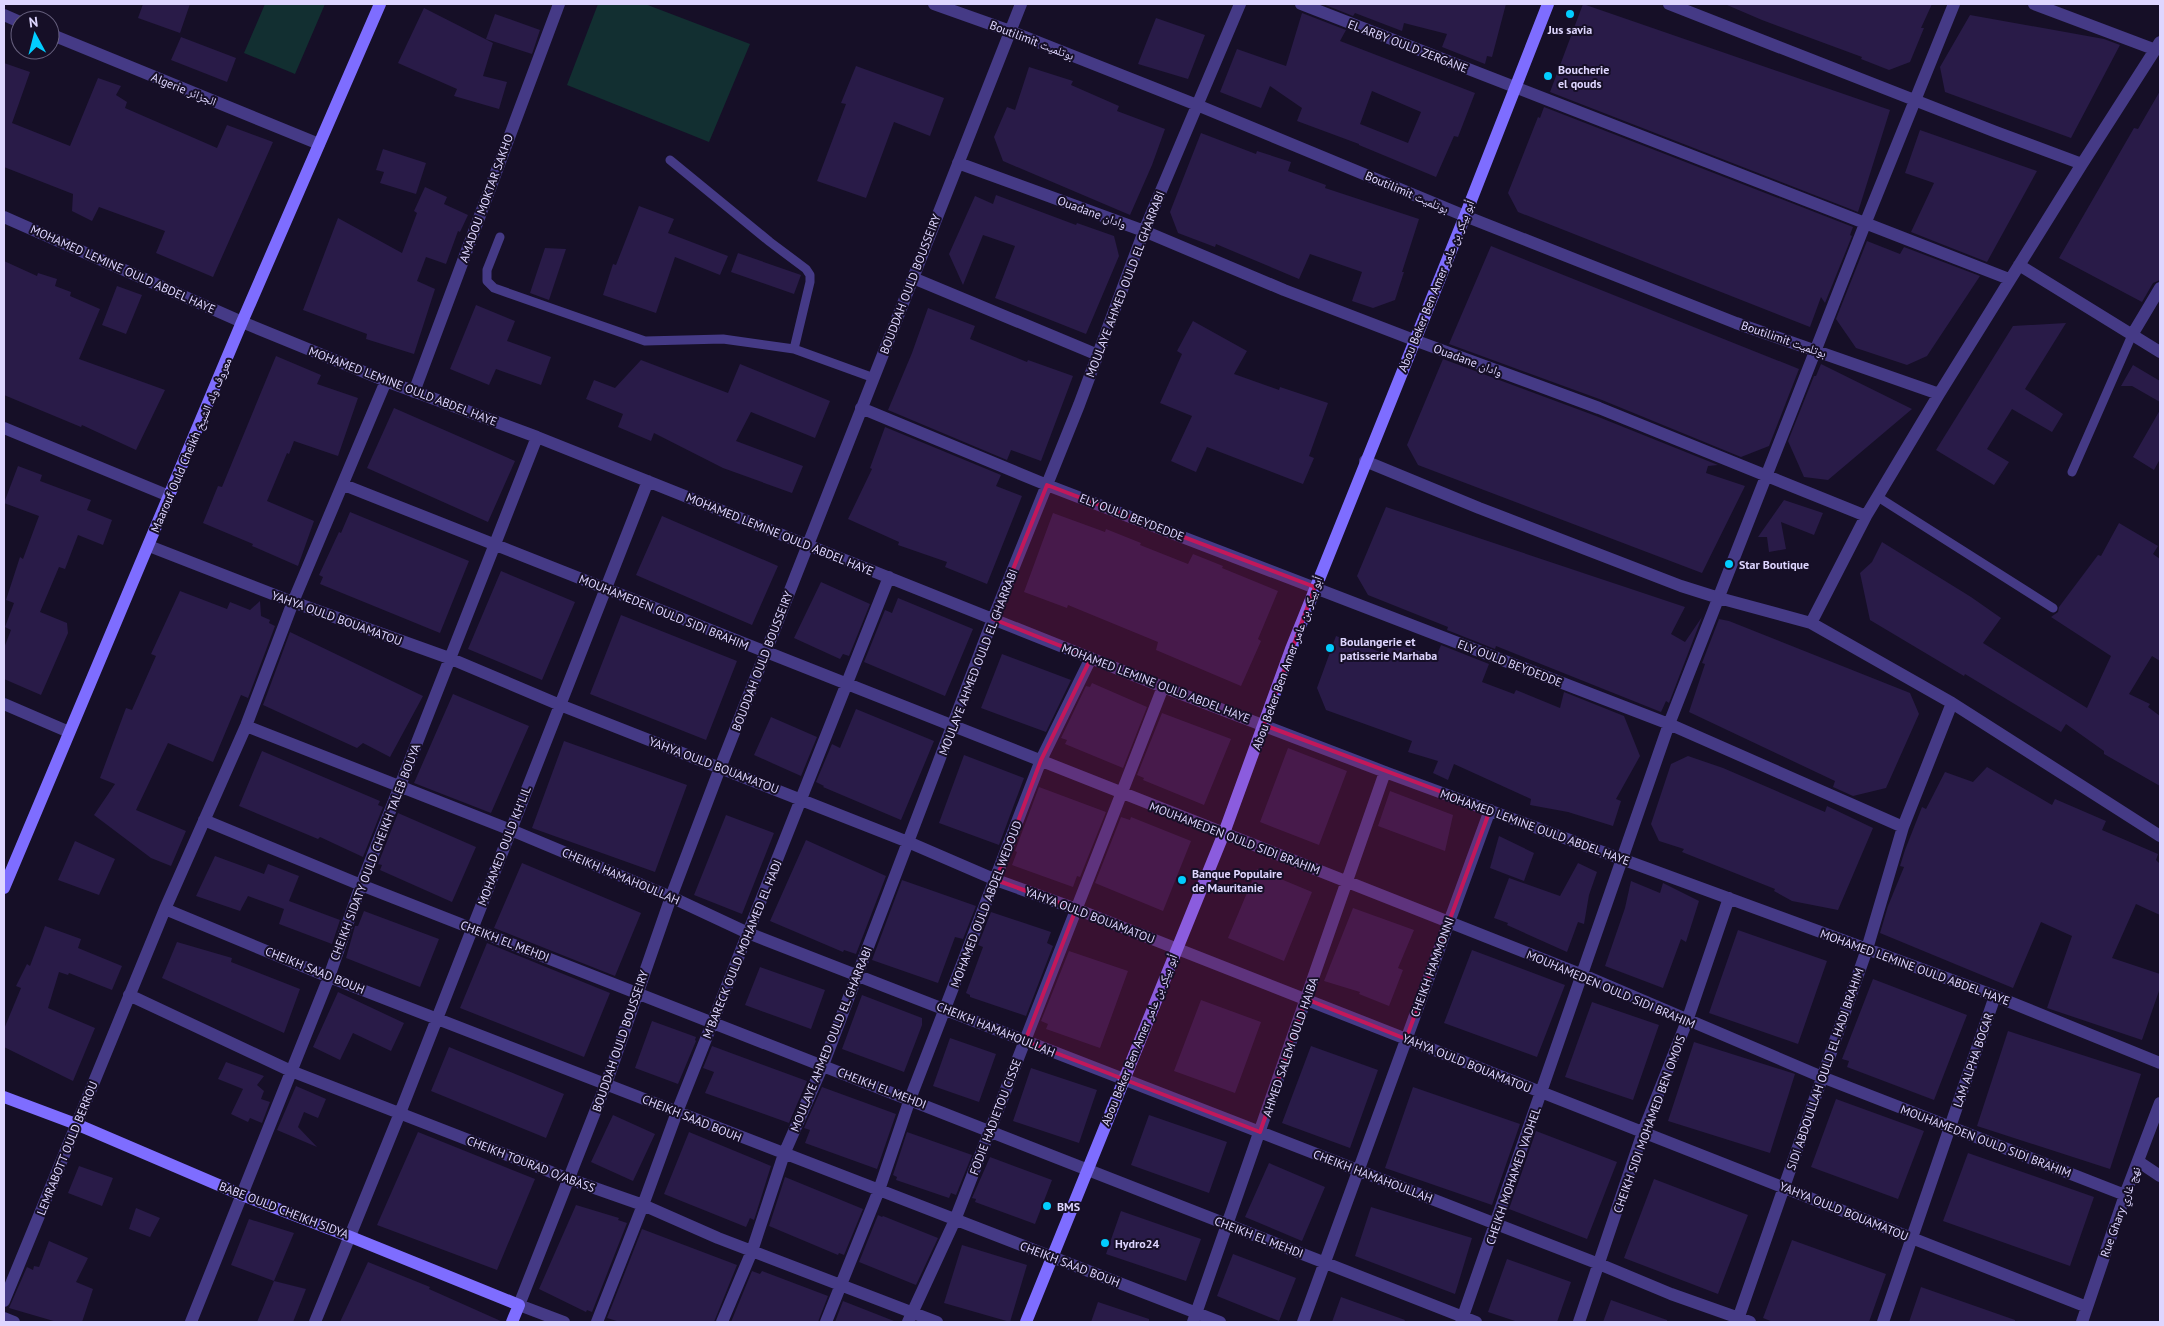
<svg xmlns="http://www.w3.org/2000/svg" width="2164" height="1326" font-family="'PT Sans','Noto Naskh Arabic',sans-serif">
	<rect width="100%" height="100%" fill="#160f27"/>
	<path fill="#122f31" d="M265 4H325L295 74 244 53Z
		M598 4H645L750 44 709 142 567 85Z"/>
	<path fill="#291b48" fill-rule="evenodd" d="M143 4H190L180 33 138 18Z
		M1323 4H1506L1492 57 1487 56 1485 64 1442 47 1447 34 1404 23 1402 31 1355 13 1353 16Z
		M1583 4 1890 110 1858 212 1550 92Z
		M1727 4H1932L1921 28H1924L1910 62 1889 70 1861 59 1862 57 1762 20 1727 5Z
		M424 8 493 43 483 76 507 82 499 109 454 96 457 89 398 63Z
		M1302 13 1346 30 1340 41 1475 93 1458 137 1454 136 1436 177 1359 145V144L1297 121 1302 108 1270 86 1261 108 1220 92 1237 49 1286 66ZM1372 91 1421 112 1408 143 1360 124Z
		M495 14 540 30 532 54 486 39Z
		M1970 15 2104 39 2120 45 2071 138 1945 92 1940 67Z
		M1156 18 1205 35 1188 79 1138 64Z
		M181 37 236 58 227 82 171 60Z
		M4 63 30 72 12 123 70 146 98 78 121 86 116 95 127 102 125 108 217 148 227 125 273 142 213 277 156 253 165 231 99 207 92 221 72 211 73 194 4 167Z
		M856 66 944 98 930 136 894 122 866 198 817 181 846 104 841 103Z
		M1029 67 1073 81 1071 85 1119 106 1117 111 1165 129 1152 165 1130 215 1003 161 994 137 1007 107 1015 110Z
		M2160 91V280L2153 283 2142 302 2059 258 2134 128 2138 129Z
		M1544 107 1853 227 1850 235 1852 236 1825 303 1821 297 1810 327 1518 212 1508 193 1538 117 1540 118Z
		M1920 130 2037 171 1987 262 1911 232 1934 183 1905 173Z
		M1201 133 1256 154 1257 151 1291 162 1288 171 1326 185 1325 188 1419 219 1402 272H1404L1395 300 1373 308 1352 301 1362 272 1310 254 1299 279 1216 244 1215 247 1178 233 1170 212Z
		M383 149 426 163 416 194 380 183 384 172 376 170Z
		M425 187 447 197 444 204 468 215 460 232 458 231 446 264 426 257 417 281 435 289 414 354 366 339 367 334 303 310 338 218 402 253 417 213 414 211Z
		M996 195 1076 225 1077 223 1114 236 1119 256 1086 334 995 298 1015 246 983 235 963 285 949 254 975 196 993 204Z
		M639 206 674 219 668 233 728 256 720 275 675 257 656 313 603 295 613 264 616 265Z
		M1867 241 1900 254 1904 247 1980 276 1927 356 1907 365 1856 348 1836 319Z
		M1491 246 1799 369 1769 446 1741 457 1602 400 1449 344Z
		M545 248 566 249 549 300 530 293Z
		M738 253 801 275 794 294 731 272Z
		M4 261 37 276 38 273 57 279 55 286 71 292 70 296 100 309 79 359 165 390 136 450 82 425 81 427 4 395Z
		M117 286 142 295 126 334 102 325Z
		M476 305 515 321 507 341 551 357 541 385 496 369 489 385 450 369Z
		M928 308 975 326 970 339 1027 362 1028 360 1073 376 1041 461 1011 450 1007 460 888 410 912 353Z
		M1193 321 1247 351 1234 374 1279 390 1280 387 1328 403 1309 456 1314 458 1303 484 1207 447 1196 472 1171 461 1192 416 1160 403 1182 354 1177 351Z
		M2066 323 2025 389 2063 414 2052 432 2012 409 1987 449 2009 462 1994 485 1936 450 2013 326Z
		M276 356 321 375 317 384 358 398 338 456 294 441 289 454 287 453 267 501 314 521 298 566 252 546 253 544 203 523 218 486 222 487Z
		M1443 359 1596 416 1718 465 1708 466 1706 473 1745 486 1702 573 1418 465 1407 445Z
		M641 360 728 393 740 364 830 401 815 438 751 412 736 441 803 466 792 493 723 468 654 433 651 441 618 427 623 414 586 399 594 380 615 388Z
		M1821 364 1912 409 1828 480 1804 477 1788 441 1814 376H1816Z
		M2133 365 2160 381V402L2132 386H2121Z
		M394 408 515 461 488 522 367 468Z
		M2160 410V459L2154 470 2133 457Z
		M885 427 1001 475 996 486 1022 496 987 584 945 567 947 562 898 545 899 542 848 519 872 469 870 468Z
		M18 466 42 475 40 481 91 500 87 510 112 520 103 545 78 535 65 569 59 567 40 612 67 623 68 633 41 695 4 679V648L11 630 5 627 14 603 6 600 20 557 23 559 39 516 4 503Z
		M1784 500 1823 513 1814 535 1781 522 1786 549 1769 552 1767 537H1758Z
		M1386 507 1685 607 1671 634 1685 642 1702 617 1669 703 1666 701 1661 712 1496 646 1495 649 1447 630 1448 627 1368 595 1357 576Z
		M350 512 469 561 440 633 320 584 323 577 319 575 339 532 341 533Z
		M1053 513 1105 532 1106 529 1141 543 1140 545 1188 564 1193 554 1223 566 1222 568 1278 591 1258 639 1261 641 1241 686 1156 650 1158 642 1068 605 1067 608 1024 592Z
		M662 516 778 566 752 625 636 575Z
		M2119 523 2158 546 2153 554 2160 559V661L2152 656 2129 694 2150 704 2148 707 2160 716V786L2104 754V751L2066 724 2061 732 1965 674 1964 676 1870 620 1860 573 1872 562 1882 542 1971 597 2001 618 1983 643 2087 708 2111 656 2051 617 2058 612 2059 607 2098 555 2101 556Z
		M501 571 575 602 542 680 468 649Z
		M821 582 870 604 849 656 843 654 840 659 794 638Z
		M180 591 227 609 230 602 250 610 260 601 261 616 270 620 269 623 275 626 248 698 241 695 213 762 168 743 136 810 186 831 171 866 151 858 94 815 115 784 100 778 126 708 132 710 156 656 151 654Z
		M898 598 973 629 945 696 864 662 885 610 892 613Z
		M621 615 737 661 706 740 590 694Z
		M1719 619 1729 621 1910 693 1919 714 1886 788 1853 796 1833 787 1835 781 1689 712 1705 664 1702 663Z
		M290 632 423 696 390 757 363 743 357 748 263 705Z
		M1336 636 1386 654 1390 641 1436 657 1441 645 1489 664 1482 682 1514 694 1516 690 1560 708 1564 692 1624 716 1640 756 1616 799 1621 801 1613 826 1568 812 1530 805 1531 799 1454 764 1448 780 1433 773 1438 761 1408 752 1412 741 1326 710 1317 688Z
		M1002 654 1071 680 1046 732 981 708Z
		M1092 683 1147 707 1123 768 1065 744 1067 740 1061 738 1086 686 1090 687Z
		M453 694 529 726 491 813 414 783Z
		M856 709 934 741 901 820 823 787 824 786 816 782 832 744 840 748Z
		M1162 713 1231 739 1204 805 1143 780 1144 778 1137 775Z
		M771 717 817 737 801 776 754 755Z
		M564 741 687 785 655 872 532 828Z
		M1288 748 1347 771 1319 845 1260 822Z
		M262 751 380 801 378 805 383 807 363 857 320 837 318 839 239 806Z
		M964 755 1024 778 999 845 939 823Z
		M1688 756 1723 768 1825 812 1827 806 1873 828 1838 910 1792 901 1774 891 1775 889 1682 852 1684 849 1659 841 1651 824 1671 764Z
		M1987 767 2052 805 2055 799 2106 821 2102 830 2158 854 2156 860 2160 864V915L2136 904 2112 958 2160 974V988L2142 1040 2047 1008 2072 936 2041 922 2013 988 1880 933 1888 906 1904 867 1900 866 1905 850 1922 807 1926 809 1945 772 1973 782Z
		M1039 787 1106 812 1080 877 1077 876 1073 887 1012 865 1017 852 1015 851Z
		M1390 791 1453 815 1445 851 1378 826Z
		M398 813 476 847 452 902 380 870 382 865 378 864Z
		M726 815 774 833 742 914 694 895Z
		M1121 817 1130 820 1131 817 1191 841 1163 911 1095 883Z
		M1499 836 1534 853 1524 881 1490 868Z
		M806 840 886 876 856 954 844 950 843 952 770 921Z
		M75 841 115 859 99 895 58 880Z
		M215 856 264 874 268 864 299 876 289 901 340 920 332 944 279 924 284 909 248 896 240 911 196 896Z
		M522 863 641 913 615 976 494 928Z
		M1578 863 1597 872 1589 895 1584 924 1578 922 1567 952 1507 925 1508 923 1494 918 1509 878 1560 896Z
		M1257 869 1312 892 1284 961 1228 938Z
		M902 880 976 906 963 939 955 937 938 983 872 960Z
		M1631 881 1660 893 1663 883 1699 901 1686 942 1681 939 1663 988 1605 966 1625 908Z
		M1353 908 1414 930 1398 968 1403 970 1389 1006 1359 994 1360 992 1324 981Z
		M364 911 439 939 420 987 346 958 355 926H358Z
		M991 912 1051 932 1047 943 1053 946 1026 1016 970 997V995L966 993 983 947 978 945Z
		M45 926 81 939 78 948 122 966 112 990 69 973 68 975 59 972 48 1008 95 1028 73 1081 4 1047V1029L21 988 16 986 27 964 30 966Z
		M1738 930 1827 961 1798 1044 1709 1013Z
		M177 942 232 958 231 962 300 989 284 1033 162 978Z
		M487 943 610 993 584 1057 460 1008Z
		M1472 950 1565 985 1537 1057 1444 1023Z
		M1069 951 1128 971 1100 1048 1046 1029 1048 1024 1041 1021Z
		M760 967 825 990 811 1029 745 1005Z
		M1873 979 1967 1015 1934 1100 1847 1067 1849 1061 1842 1059Z
		M338 992 404 1023 391 1051 353 1033 340 1060 313 1047Z
		M862 995 922 1018V1025L904 1072 842 1049Z
		M1201 1000 1261 1022 1235 1093 1174 1071Z
		M1592 1002 1659 1025 1633 1100 1565 1077Z
		M652 1021 696 1037 695 1040 696 1041 678 1084 635 1068Z
		M2008 1031 2141 1074 2110 1169 1977 1126Z
		M950 1038 996 1054 979 1102 933 1086Z
		M1694 1042 1795 1074 1770 1153 1668 1121Z
		M712 1046 807 1081 789 1123 705 1093 714 1072 703 1068Z
		M1311 1046 1378 1070 1350 1148 1282 1123Z
		M449 1047 564 1094 546 1138 431 1091Z
		M226 1062 264 1076 257 1085 264 1091 261 1099 270 1102 262 1123 250 1118 248 1122 231 1114 243 1089 218 1079Z
		M1031 1068 1097 1090 1079 1143 1013 1121Z
		M296 1086 326 1099 318 1118 304 1112 298 1127 317 1147 277 1130Z
		M822 1087 896 1114 877 1169 805 1143 810 1130 804 1128Z
		M1413 1087 1520 1124 1492 1205 1385 1168Z
		M1836 1099 1924 1131 1898 1199 1811 1167Z
		M613 1115 655 1134 633 1181 591 1162Z
		M1149 1115 1227 1142 1209 1193 1131 1165Z
		M1536 1131 1617 1162 1587 1239 1509 1209Z
		M418 1132 535 1179 497 1270 377 1225Z
		M689 1132 771 1166 754 1220 750 1218 746 1227 664 1194Z
		M907 1132 972 1155 956 1195 951 1193 949 1198 896 1180 897 1177 893 1175Z
		M1968 1153 2094 1197 2070 1266 1943 1221Z
		M990 1157 1052 1180 1035 1224 975 1202 976 1199 972 1198Z
		M1269 1163 1325 1187 1302 1241 1245 1217Z
		M79 1166 113 1178 102 1206 68 1193Z
		M785 1177 863 1209 844 1255 839 1253 838 1255 769 1226Z
		M1654 1179 1748 1215 1718 1294 1624 1258Z
		M576 1205 619 1218 618 1220 627 1223 592 1312 587 1310 586 1312 539 1289Z
		M1371 1207 1472 1238 1455 1294 1355 1256Z
		M136 1208 160 1218 150 1237 129 1229Z
		M1121 1211 1201 1239 1186 1281 1106 1254Z
		M878 1215 882 1217 883 1216 938 1238 916 1285 859 1262Z
		M249 1219 294 1233 274 1281 231 1265Z
		M642 1229 737 1265 714 1322H620L607 1318Z
		M1792 1240 1886 1274 1869 1322H1773L1763 1318Z
		M49 1241 88 1258 76 1282 93 1289 82 1322H57L9 1308 27 1267 33 1270 34 1266 39 1267Z
		M962 1245 1027 1265 1010 1322 944 1303Z
		M1233 1254 1296 1278 1279 1321 1217 1296Z
		M1507 1259 1571 1282 1557 1322H1518L1488 1312Z
		M368 1262 430 1287 429 1289 503 1322H340Z
		M752 1271 760 1274 762 1271 828 1296 818 1322H731Z
		M274 1281 306 1289 293 1322H257Z
		M1921 1287 2015 1320V1322H1909Z
		M1341 1297 1405 1320 1404 1322H1332Z
		M1611 1300 1667 1320V1322H1603Z
		M843 1301 894 1321V1322H835Z
		M1098 1302 1149 1319V1322H1091Z"/>
	<g fill="none" stroke-linecap="round" stroke-linejoin="round">
		<path stroke="#453a86" stroke-width="9" d="M670 160 770 242 806 269 810 275V282L794 349
			M500 237 487 270V281L494 288 645 341 723 339 794 349 874 378
			M2072 472 2132 335
			M1878 497 2053 608"/>
		<path stroke="#453a86" stroke-width="12" d="M934 4 1010 31 1197 105 1465 216 1736 323 1939 394
			M1301 4 2009 279
			M1669 4 1996 132 2082 164
			M2034 4 2156 50
			M4 15 20 22
			M50 34 319 144
			M958 163 1144 231 1284 290 1414 340 1599 408 1866 516
			M4 217 242 322 386 381 537 437 1163 687 1385 772 1995 996 2160 1063
			M2019 265 2160 352
			M913 278 1098 355
			M2132 335 2160 288
			M414 392 559 4
			M861 408 1047 485 1669 724 1903 827
			M4 428 169 496
			M1365 461 1479 508 1681 586 1719 598 1811 623 1952 703 2160 836
			M344 485 1583 975 1822 1077 2125 1195
			M149 546 293 602 449 658 560 705 908 842 996 880 1076 909 2087 1307
			M1811 623 1866 516 1939 394 2082 164 2160 42
			M4 704 69 732
			M246 726 511 830 671 897 748 933 1599 1264 1671 1294 1750 1322
			M204 820 361 885 1476 1322
			M165 909 329 977 1220 1322
			M129 995 291 1071 569 1179 643 1205 718 1238 937 1322
			M2139 1162 2160 1176
			M4 1301 165 909 246 726 293 602 386 381
			M4 1318 14 1322
			M191 1322 329 977 361 885 537 437
			M315 1322 400 1113 648 481
			M564 1322 519 1305 606 1084 671 897 720 768 1021 4
			M597 1322 643 1205 677 1112 889 577
			M722 1322 752 1251 784 1154 823 1065 993 619 1079 405 1144 231 1240 4
			M826 1322 879 1190 910 1099 1041 760 1091 658
			M908 1322 955 1220 1163 687
			M1193 1322 1385 772
			M1303 1322 1490 810
			M1461 1322 1669 724 1865 224 1954 4
			M1579 1322 1643 1132 1687 1021 1729 898
			M1737 1322 1867 949 1903 827 1952 703
			M1883 1322 1995 996
			M2082 1322 2125 1195 2160 1103"/>
		<path stroke="#7e6dff" stroke-width="12" d="M4 888 242 322 380 4
			M4 1097 76 1124 242 1195 351 1237 519 1305 512 1322
			M1026 1322 1224 833 1291 649 1465 216 1548 4"/>
	</g>
	<path fill="#c2185b" fill-opacity="0.2" stroke="#c2185b" stroke-width="4" stroke-linejoin="round" d="M1047 485 1315 587 1264 725 1490 810 1406 1039 1306 999 1260 1132 1025 1041 1076 909 996 880 1041 760 1091 658 993 619Z"/>
	<g fill="#02cdff" stroke="#160f27" stroke-width="2">
		<circle cx="1570" cy="14" r="5"/>
		<circle cx="1548" cy="76" r="5"/>
		<circle cx="1729" cy="564" r="5"/>
		<circle cx="1330" cy="648" r="5"/>
		<circle cx="1182" cy="880" r="5"/>
		<circle cx="1047" cy="1206" r="5"/>
		<circle cx="1105" cy="1243" r="5"/>
	</g>
	<g text-anchor="middle" dominant-baseline="central" stroke-width="4" stroke-linejoin="round" paint-order="stroke">
		<g font-size="12" font-weight="bold" fill="#ded6ff" stroke="#160f27" text-anchor="start">
			<text x="1570" y="29" text-anchor="middle">Jus savia</text>
			<text x="1558" y="69">Boucherie<tspan x="1558" dy="14">el qouds</tspan></text>
			<text x="1739" y="564">Star Boutique</text>
			<text x="1340" y="641">Boulangerie et<tspan x="1340" dy="14">patisserie Marhaba</tspan></text>
			<text x="1192" y="873">Banque Populaire<tspan x="1192" dy="14">de Mauritanie</tspan></text>
			<text x="1057" y="1206">BMS</text>
			<text x="1115" y="1243">Hydro24</text>
		</g>
		<g font-size="12" fill="#ded6ff" stroke="#160f27">
			<text transform="translate(1032 40) rotate(21)">Boutilimit بوتلميت</text>
			<text transform="translate(1408 46) rotate(21)">EL ARBY OULD ZERGANE</text>
			<text transform="translate(184 89) rotate(22)">Algerie الجزائر</text>
			<text transform="translate(1407 192) rotate(23)">Boutilimit بوتلميت</text>
			<text transform="translate(486 198) rotate(-70)">AMADOU MOKTAR SAKHO</text>
			<text transform="translate(1092 212) rotate(20)">Ouadane وادان</text>
			<text transform="translate(123 269) rotate(24)">MOHAMED LEMINE OULD ABDEL HAYE</text>
			<text transform="translate(910 284) rotate(-69)">BOUDDAH OULD BOUSSEIRY</text>
			<text transform="translate(1125 284) rotate(-69)">MOULAYE AHMED OULD EL GHARRABI</text>
			<text transform="translate(1436 286) rotate(-68)">Abou Beker Ben Amer أبو بيكر بن عامر</text>
			<text transform="translate(1784 339) rotate(19)">Boutilimit بوتلميت</text>
			<text transform="translate(1468 360) rotate(20)">Ouadane وادان</text>
			<text transform="translate(403 386) rotate(21)">MOHAMED LEMINE OULD ABDEL HAYE</text>
			<text transform="translate(191 445) rotate(-67)">Maarouf Ould Cheikh معروف ولد الشيخ</text>
			<text transform="translate(1132 517) rotate(21)">ELY OULD BEYDEDDE</text>
			<text transform="translate(780 534) rotate(22)">MOHAMED LEMINE OULD ABDEL HAYE</text>
			<text transform="translate(664 612) rotate(22)">MOUHAMEDEN OULD SIDI BRAHIM</text>
			<text transform="translate(337 618) rotate(20)">YAHYA OULD BOUAMATOU</text>
			<text transform="translate(762 661) rotate(-69)">BOUDDAH OULD BOUSSEIRY</text>
			<text transform="translate(978 662) rotate(-69)">MOULAYE AHMED OULD EL GHARRABI</text>
			<text transform="translate(1287 663) rotate(-70)">Abou Beker Ben Amer أبو بيكر بن عامر</text>
			<text transform="translate(1510 663) rotate(21)">ELY OULD BEYDEDDE</text>
			<text transform="translate(1156 683) rotate(21)">MOHAMED LEMINE OULD ABDEL HAYE</text>
			<text transform="translate(714 765) rotate(21)">YAHYA OULD BOUAMATOU</text>
			<text transform="translate(1535 827) rotate(20)">MOHAMED LEMINE OULD ABDEL HAYE</text>
			<text transform="translate(1235 838) rotate(21)">MOUHAMEDEN OULD SIDI BRAHIM</text>
			<text transform="translate(504 846) rotate(-69)">MOHAMED OULD KH'LIL</text>
			<text transform="translate(375 852) rotate(-69)">CHEIKH SIDATY OULD CHEIKH TALEB BOUYA</text>
			<text transform="translate(621 876) rotate(23)">CHEIKH HAMAHOULLAH</text>
			<text transform="translate(986 904) rotate(-69)">MOHAMED OULD ABDEL WEDOUD</text>
			<text transform="translate(1090 915) rotate(21)">YAHYA OULD BOUAMATOU</text>
			<text transform="translate(505 941) rotate(21)">CHEIKH EL MEHDI</text>
			<text transform="translate(742 949) rotate(-68)">M'BARECK OULD MOHAMED EL HADJ</text>
			<text transform="translate(1432 967) rotate(-70)">CHEIKH HAMMONNI</text>
			<text transform="translate(1915 967) rotate(20)">MOHAMED LEMINE OULD ABDEL HAYE</text>
			<text transform="translate(315 970) rotate(22)">CHEIKH SAAD BOUH</text>
			<text transform="translate(1611 989) rotate(23)">MOUHAMEDEN OULD SIDI BRAHIM</text>
			<text transform="translate(996 1029) rotate(22)">CHEIKH HAMAHOULLAH</text>
			<text transform="translate(831 1039) rotate(-68)">MOULAYE AHMED OULD EL GHARRABI</text>
			<text transform="translate(1139 1040) rotate(-68)">Abou Beker Ben Amer أبو بيكر بن عامر</text>
			<text transform="translate(620 1041) rotate(-71)">BOUDDAH OULD BOUSSEIRY</text>
			<text transform="translate(1290 1047) rotate(-71)">AHMED SALEM OULD HAIBA</text>
			<text transform="translate(1973 1060) rotate(-71)">LAM ALPHA BOCAR</text>
			<text transform="translate(1467 1063) rotate(22)">YAHYA OULD BOUAMATOU</text>
			<text transform="translate(1825 1069) rotate(-71)">SIDI ABDOULLAH OULD EL HADJ BRAHIM</text>
			<text transform="translate(882 1088) rotate(21)">CHEIKH EL MEHDI</text>
			<text transform="translate(995 1117) rotate(-69)">FODIE HADIETOU CISSE</text>
			<text transform="translate(692 1118) rotate(22)">CHEIKH SAAD BOUH</text>
			<text transform="translate(1649 1124) rotate(-70)">CHEIKH SIDI MOHAMED BEN OMOIS</text>
			<text transform="translate(1986 1141) rotate(21)">MOUHAMEDEN OULD SIDI BRAHIM</text>
			<text transform="translate(67 1148) rotate(-68)">LEMRABOTT OULD BERROU</text>
			<text transform="translate(531 1164) rotate(21)">CHEIKH TOURAD O/ABASS</text>
			<text transform="translate(1373 1176) rotate(21)">CHEIKH HAMAHOULLAH</text>
			<text transform="translate(1513 1176) rotate(-71)">CHEIKH MOHAMED VADHEL</text>
			<text transform="translate(284 1210) rotate(21)">BABE OULD CHEIKH SIDYA</text>
			<text transform="translate(1844 1211) rotate(22)">YAHYA OULD BOUAMATOU</text>
			<text transform="translate(2120 1212) rotate(-70)">Rue Ghary نهج غاري</text>
			<text transform="translate(1259 1237) rotate(21)">CHEIKH EL MEHDI</text>
			<text transform="translate(1070 1264) rotate(21)">CHEIKH SAAD BOUH</text>
		</g>
	</g>
	<rect width="2164" height="1326" fill="none" stroke="#ded6ff" stroke-width="10"/>
	<g transform="translate(35 35) rotate(353)"><circle r="24" fill="#160f27" stroke="#665f7d"/>
	<path d="M0-4L9 19L0 12L-9 19Z" fill="#02cdff"/>
	<text y="-8" font-size="14" font-weight="bold" text-anchor="middle" fill="#ded6ff">N</text>
	</g>
</svg>
